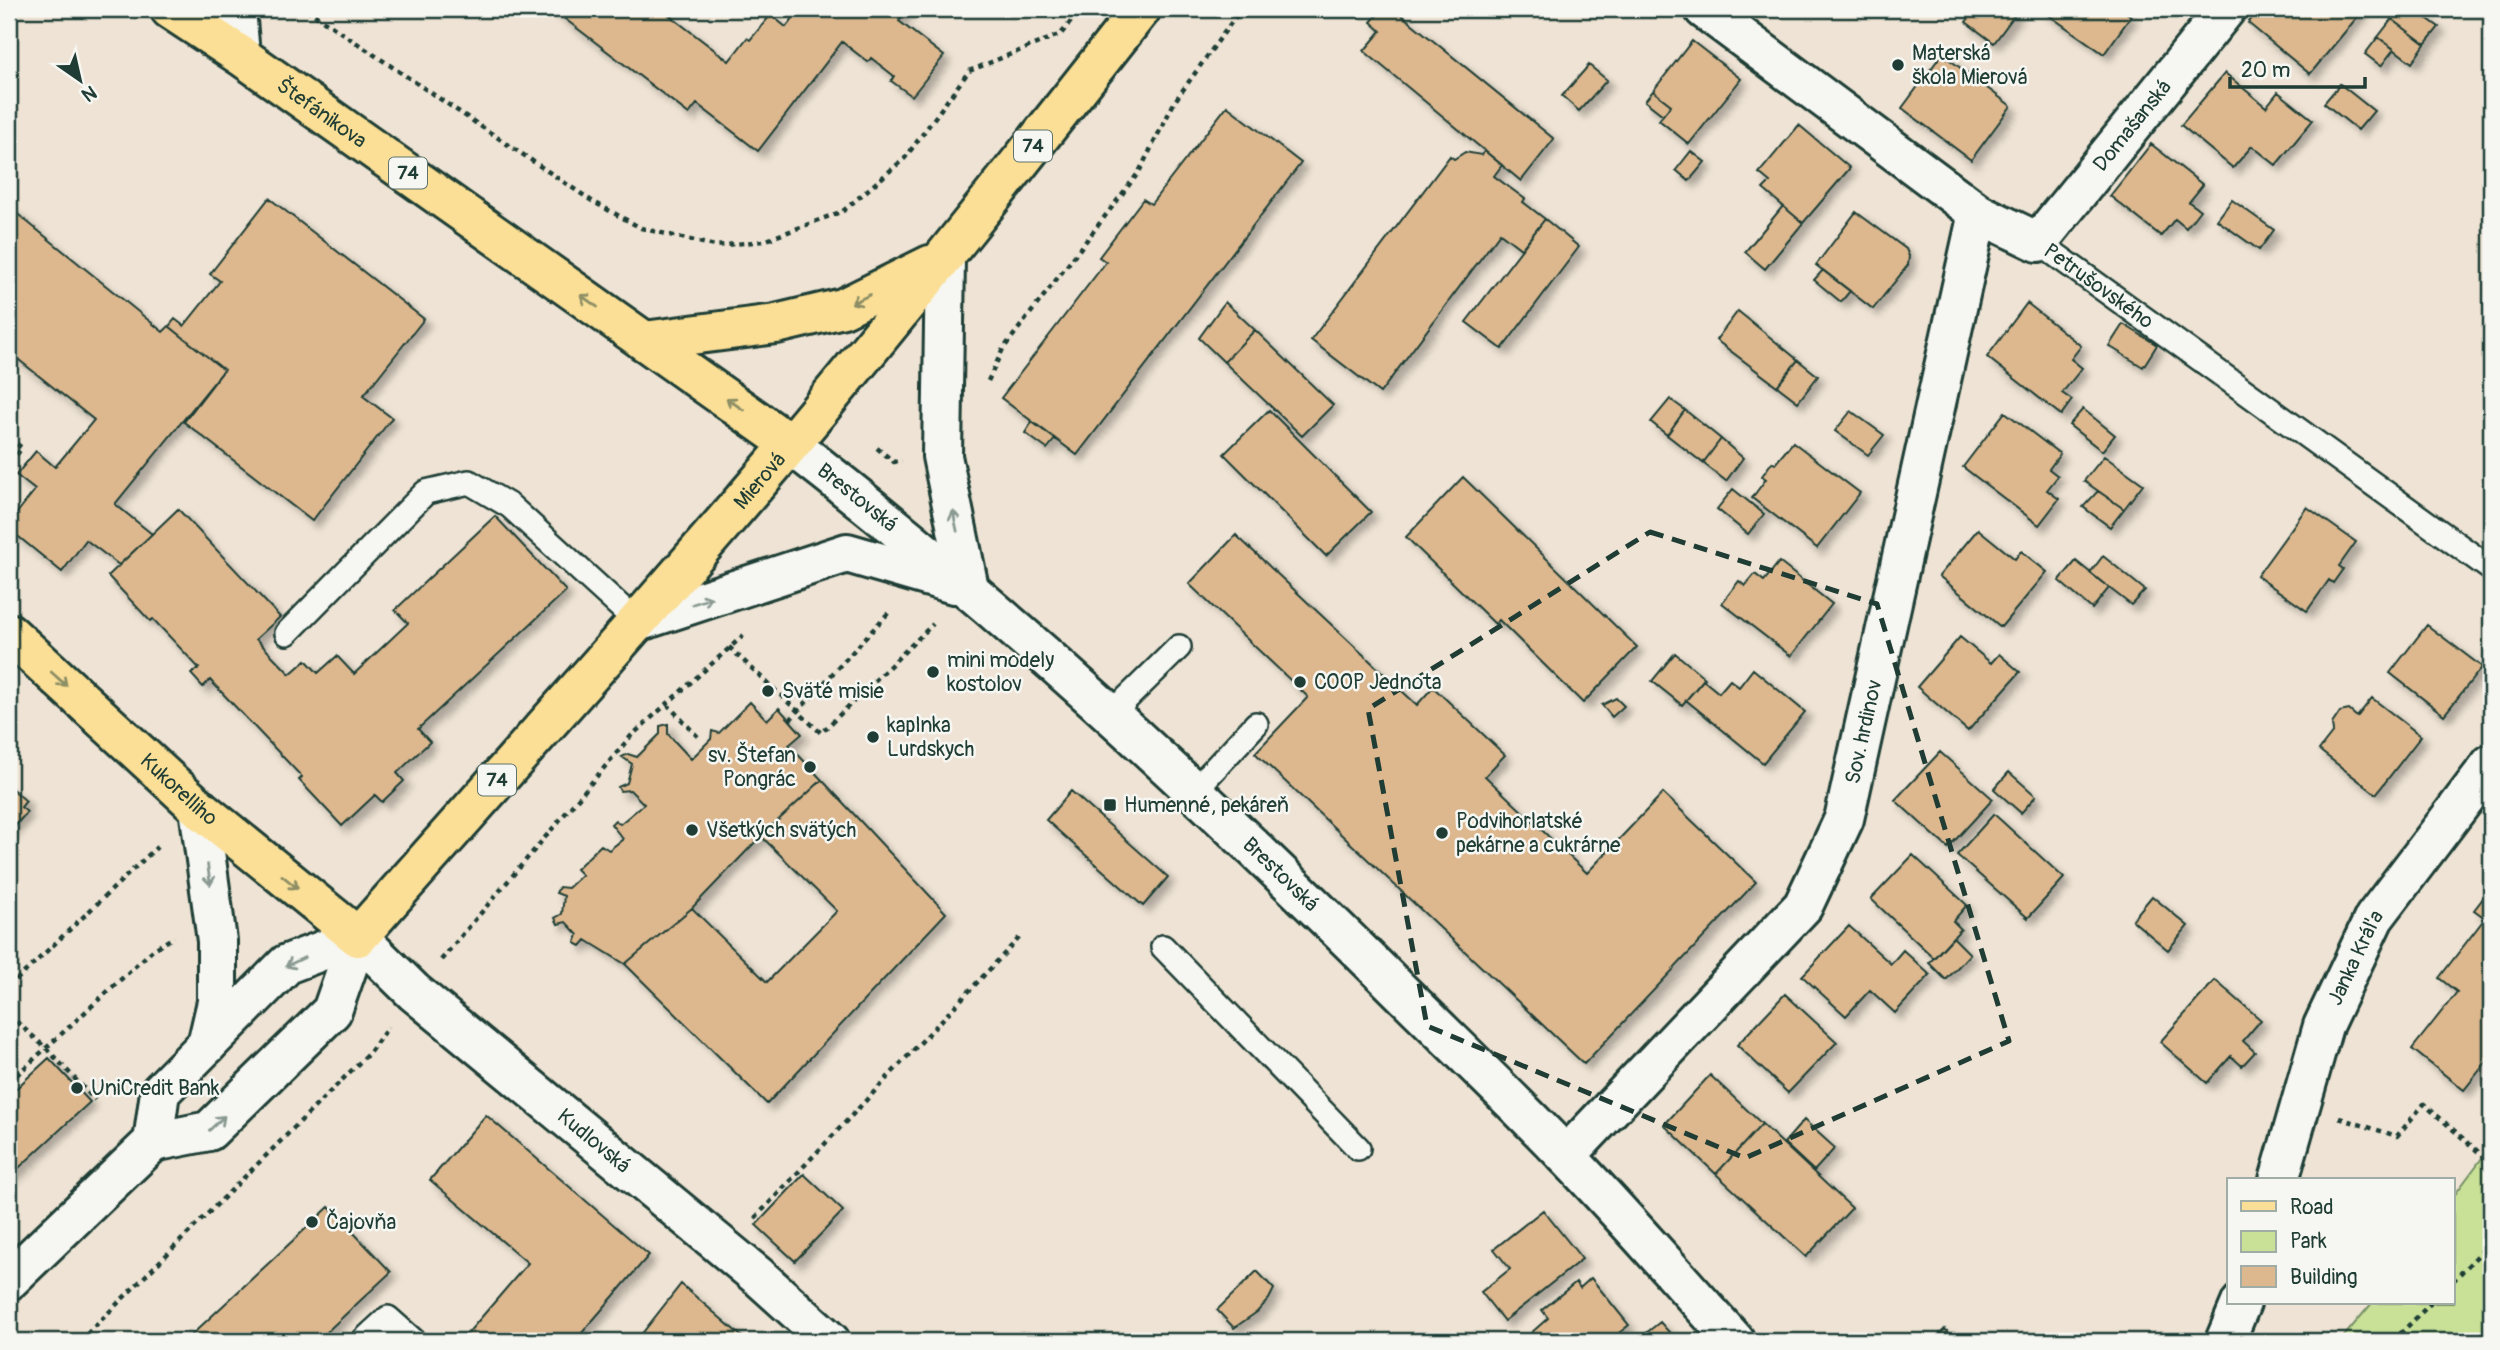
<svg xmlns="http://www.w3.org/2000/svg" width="2500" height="1350" font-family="Pangolin,sans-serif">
	<defs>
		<filter id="shadow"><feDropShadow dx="6" dy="6" stdDeviation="3.5" flood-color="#0004"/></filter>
	</defs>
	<rect width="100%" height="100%" fill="#eee3d4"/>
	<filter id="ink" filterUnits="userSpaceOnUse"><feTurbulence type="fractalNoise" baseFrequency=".0143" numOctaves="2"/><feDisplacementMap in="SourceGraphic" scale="14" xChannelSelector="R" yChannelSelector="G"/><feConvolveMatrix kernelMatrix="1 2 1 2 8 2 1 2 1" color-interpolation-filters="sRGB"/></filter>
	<g filter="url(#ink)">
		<path fill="#c8e197" stroke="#748f66" stroke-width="2" d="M2491 1146V1341H2340L2372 1303H2453V1197Z"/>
		<path fill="#ddb88f" stroke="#1f3d34" stroke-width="2" filter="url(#shadow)" d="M552 9H661L729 61 747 38 750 40 769 17 764 14 766 11 786 27 800 9H908L899 21 944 56 912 96 891 81 894 76 871 58 868 62 842 42 758 151 697 104 689 114Z
			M1382 9H1394L1554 139 1521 181 1364 51 1381 31 1371 22Z
			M1976 9H2019L1994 43 1966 22Z
			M2040 9H2056L2050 16Z
			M2056 9H2121L2131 16 2104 54 2050 16Z
			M2260 9H2364L2310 74 2248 23Z
			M2399 9H2414L2439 27 2425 44 2392 19Z
			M2392 19 2425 44 2412 63 2378 37Z
			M2378 37 2394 49 2381 66 2365 54Z
			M1692 41 1741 79 1689 144 1659 120 1671 105 1653 91Z
			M1942 54 2011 106 1971 160 1902 108Z
			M1589 65 1607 80 1579 111 1562 96Z
			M2225 73 2266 107 2278 92 2313 120 2276 165 2252 146 2233 168 2181 125Z
			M2340 84 2374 111 2358 130 2324 103Z
			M1653 91 1671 105 1663 115 1645 101Z
			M1227 106 1301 163 1077 455 1001 398 1106 262 1099 257 1143 199 1151 204Z
			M1799 125 1850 168 1803 223 1763 189 1770 182 1759 173Z
			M2151 144 2203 185 2189 202 2200 210 2186 228 2175 219 2161 236 2110 196Z
			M1485 151 1502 165 1494 176 1525 199 1523 202 1545 219 1521 249 1500 233 1380 393 1311 340 1450 156 1454 159 1465 152 1481 155Z
			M1691 151 1705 162 1689 181 1676 170Z
			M269 198 424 319 363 396 392 418 312 521 184 422 224 370 169 326 175 319 184 326 220 281 210 274Z
			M2232 200 2274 230 2259 250 2217 220Z
			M1783 206 1803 223 1765 269 1745 252Z
			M9 207 163 332 169 326 224 370 115 504 152 534 119 565 86 540 62 572 9 529V523L35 490 16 475 36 451 55 467 94 420 9 352Z
			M1856 212 1906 249 1909 256 1908 265 1873 309 1816 265Z
			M1545 219 1579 247 1502 349 1466 322Z
			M1823 270 1850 291 1841 302 1814 280Z
			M1225 302 1255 330 1224 362 1199 338Z
			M2027 303 2081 346 2071 359 2082 368 2062 393 2072 400 2061 415 1987 357Z
			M1738 311 1798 360 1777 386 1716 340Z
			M2123 324 2157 345 2143 367 2109 346Z
			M1255 330 1333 405 1302 436 1224 362Z
			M1798 360 1818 376 1798 402 1777 386Z
			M1670 399 1685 410 1667 435 1651 422Z
			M2083 409 2115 435 2102 451 2069 425Z
			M1269 410 1371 512 1326 556 1224 454Z
			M1685 410 1721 439 1703 463 1667 435Z
			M1851 411 1884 435 1868 455 1835 431Z
			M2005 412 2060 454 2049 469 2058 476 2047 490 2059 499 2039 525 1963 467Z
			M1032 422 1055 439 1047 449 1025 433Z
			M1721 439 1743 458 1726 481 1703 463Z
			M1793 442 1860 493 1817 548 1752 498 1766 479 1762 476 1772 462 1775 464Z
			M2104 456 2143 484 2124 509 2084 481Z
			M1463 477 1637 647 1583 703 1499 620 1495 624 1406 537Z
			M1733 489 1764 514 1748 534 1717 509Z
			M2098 491 2124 509 2110 527 2083 507Z
			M2307 507 2356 542 2339 566 2343 569 2333 583 2329 580 2307 611 2257 576Z
			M178 509 280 617 256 639 290 674 306 660 318 673 337 656 354 674 408 623 395 610 495 516 566 591 418 729 430 742 397 773 404 781 382 802 375 795 342 826 299 780 302 777 210 680 203 687 191 674 199 668 153 619 150 621 108 576Z
			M1978 529 2015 559 2021 551 2047 572 2001 627 1939 576Z
			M1236 535 1417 705 1433 687 1505 755 1485 776 1587 873 1663 793 1756 882 1584 1064 1255 753 1308 697 1189 584Z
			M2103 556 2145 590 2131 605 2090 573Z
			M2076 561 2109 588 2092 609 2059 581Z
			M1779 562 1832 604 1791 656 1722 603 1739 581 1745 586 1755 574 1764 581Z
			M2427 625 2482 667 2444 715 2390 673Z
			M1960 637 1991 663 1999 654 2020 672 1968 731 1917 687Z
			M1675 653 1705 678 1682 705 1652 681Z
			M1753 669 1805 712 1763 763 1686 700 1703 680 1719 693 1730 680 1739 687Z
			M1616 698 1624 706 1612 717 1602 705Z
			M2372 698 2421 736 2376 794 2319 750 2333 732 2332 724 2340 712 2349 710 2357 717Z
			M750 702 767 720 779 708 802 734 789 745 822 780 761 836 692 908 625 964 586 940 581 946 575 943 578 935 566 922 558 924 555 918 562 914 564 896 556 893 559 887 568 888 582 875 576 869 601 845 609 850 623 839 611 824 615 820 620 824 644 804 630 790 620 791 618 787 627 783 632 764 622 757 628 754 637 757 660 734V726L668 724V734L691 759 711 739 712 731 719 733Z
			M1940 752 1993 799 1948 848 1895 800Z
			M2009 772 2036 796 2021 813 1994 789Z
			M822 780 946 913 767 1104 625 964 692 908 767 982 837 911 761 836Z
			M9 786 26 801 21 807 27 812 9 833Z
			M1071 791 1168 877 1143 906 1046 820Z
			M1994 814 2064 878 2028 918 1957 855Z
			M1913 855 1967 905 1953 921 1961 929 1934 958 1871 899Z
			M2491 888V1056L2464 1090 2412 1049 2457 992 2439 978 2485 918 2474 910Z
			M2152 896 2188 926 2168 950 2132 920Z
			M1849 926 1891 964 1903 950 1930 975 1895 1013 1870 990 1846 1016 1802 976Z
			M1953 937 1970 954 1946 980 1929 963Z
			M2215 980 2261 1020 2243 1041 2255 1052 2242 1066 2231 1056 2207 1083 2160 1042Z
			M1785 994 1837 1042 1788 1093 1737 1045Z
			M49 1058 90 1102 9 1177V1095Z
			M1710 1075 1762 1124 1716 1174 1664 1125Z
			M486 1115 649 1255 575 1341H461L528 1263 430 1180Z
			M1804 1120 1835 1148 1814 1171 1784 1143Z
			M1762 1124 1852 1208 1806 1257 1716 1174Z
			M804 1174 843 1211 795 1261 756 1225Z
			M329 1207 391 1272 317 1341H185Z
			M1543 1210 1582 1259 1504 1321 1481 1292 1510 1269 1494 1249Z
			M1257 1271 1274 1289 1269 1299 1257 1312 1234 1328 1217 1310Z
			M1591 1278 1629 1325 1609 1341H1538L1531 1333 1548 1318 1542 1310 1576 1282 1580 1288Z
			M681 1284 747 1341 637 1340Z
			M1660 1322 1677 1341H1636Z
			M1945 1329 1958 1341H1933Z"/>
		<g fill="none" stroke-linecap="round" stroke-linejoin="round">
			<g stroke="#1f3d34" stroke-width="28">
				<g id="lane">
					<path id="s1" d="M2038 242 2491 569"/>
					<path d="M287 633 426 492 469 482 510 506 637 622"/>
					<path d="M1111 714 1179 647"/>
					<path d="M1194 791 1256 724"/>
					<path d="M1163 947 1358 1148"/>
					<path d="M363 1341 388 1318 414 1341"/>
				</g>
			</g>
			<g stroke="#1f3d34" stroke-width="44">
				<g id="street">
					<path d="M236 9 240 55"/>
					<path id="s2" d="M1704 9 1978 213 2038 242 2226 9"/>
					<path d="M199 808 217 941V1002L207 1045"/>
					<path id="s3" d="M358 937 414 992 759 1277 830 1341"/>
					<path d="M153 1142 160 1092 287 964 358 937"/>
					<path id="s4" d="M1566 1156 1803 906 1844 819 1978 213"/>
					<path id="s5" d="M2279 1180 2323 1026 2374 918 2491 764"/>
					<path d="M9 1280 153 1142 209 1131 332 1011 358 937"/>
					<path d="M2225 1341 2241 1303"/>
				</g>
			</g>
			<g stroke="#1f3d34" stroke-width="44">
				<g id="secondary">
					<path d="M945 258 942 456 969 588"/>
					<path id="s6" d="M790 444C1000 606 1193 786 1381 972 1443 1034 1507 1094 1567 1157 1625 1217 1679 1280 1735 1341"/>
					<path d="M637 622 847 553 954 584"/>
				</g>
			</g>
			<g stroke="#1f3d34" stroke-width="44">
				<g id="primary">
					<path id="s7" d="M170 9 240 55 790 444"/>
					<path d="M644 341 776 324 843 308 930 265"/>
					<path id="s8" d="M9 633 199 808 358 937C502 774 648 613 789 446 909 303 1025 156 1141 9"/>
				</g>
			</g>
			<path stroke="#1f3d34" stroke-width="4.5" stroke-dasharray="5 5" stroke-linecap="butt" d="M306 9 592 201 641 228 715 246 764 241 843 211 905 158 969 71 1061 34 1081 9
				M988 381 1003 349 1139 172 1175 101 1241 9
				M9 438 22 448 9 464
				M877 448 894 462 902 461
				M729 647 821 733 933 624
				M667 704 701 740
				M790 720 891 610
				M441 960 631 736 745 634
				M9 987 157 847
				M9 1015 46 1048 95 1100
				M9 1082 154 949 174 937
				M2339 1118 2397 1136 2424 1104 2491 1163
				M755 1218 1021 936
				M2453 1281 2491 1242
				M80 1341 370 1052 388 1027
				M2393 1341 2431 1303"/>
			<use href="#lane" stroke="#f6f6f2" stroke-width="23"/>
			<use href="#street" stroke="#f6f6f2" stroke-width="38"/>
			<use href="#secondary" stroke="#f6f6f2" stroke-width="38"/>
			<use href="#primary" stroke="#fbdf96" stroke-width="38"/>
		</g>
		<defs><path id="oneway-shaft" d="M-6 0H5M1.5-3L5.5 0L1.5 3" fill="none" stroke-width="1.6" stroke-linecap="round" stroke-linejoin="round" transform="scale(1.75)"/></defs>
		<g stroke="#8d8e65">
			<use href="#oneway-shaft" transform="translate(861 299) rotate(154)"/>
			<use href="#oneway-shaft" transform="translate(589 301) rotate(-145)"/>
			<use href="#oneway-shaft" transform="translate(735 404) rotate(-145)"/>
			<use href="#oneway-shaft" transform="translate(59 679) rotate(42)"/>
			<use href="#oneway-shaft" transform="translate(290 882) rotate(39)"/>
		</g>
		<g stroke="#8a9a93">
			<use href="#oneway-shaft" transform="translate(955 521) rotate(-102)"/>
			<use href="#oneway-shaft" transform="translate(702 601) rotate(-18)"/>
			<use href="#oneway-shaft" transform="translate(209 875) rotate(82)"/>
			<use href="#oneway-shaft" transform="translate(295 962) rotate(154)"/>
			<use href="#oneway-shaft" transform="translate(217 1123) rotate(-43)"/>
		</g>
	</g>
	<path fill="none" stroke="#1f3d34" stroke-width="5" stroke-dasharray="14 9" stroke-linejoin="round" d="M1650 532 1877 604 2009 1041 1745 1158 1427 1026 1368 709Z"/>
	<g fill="#1f3d34" stroke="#f6f6f2" stroke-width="2.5">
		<circle cx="1898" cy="65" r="7"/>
		<circle cx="933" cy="672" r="7"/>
		<circle cx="1300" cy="682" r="7"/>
		<circle cx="768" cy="691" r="7"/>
		<circle cx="873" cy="737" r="7"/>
		<circle cx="810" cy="767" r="7"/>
		<rect x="1103" y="798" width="14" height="14" rx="3.5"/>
		<circle cx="692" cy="830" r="7"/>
		<circle cx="1442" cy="833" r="7"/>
		<circle cx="77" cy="1088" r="7"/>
		<circle cx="312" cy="1222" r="7"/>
	</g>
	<g text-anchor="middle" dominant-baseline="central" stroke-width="5" stroke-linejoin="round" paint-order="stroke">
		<g fill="#f6f6f2" stroke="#60746d" stroke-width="2">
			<rect x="1014" y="130.5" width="38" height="31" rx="5"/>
			<rect x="389" y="157.5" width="38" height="31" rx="5"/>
			<rect x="478" y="764.5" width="38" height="31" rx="5"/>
		</g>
		<g font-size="19" font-weight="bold" fill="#1f3d34">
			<text x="1033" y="146">74</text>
			<text x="408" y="173">74</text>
			<text x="497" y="780">74</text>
		</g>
		<g font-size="21" fill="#1f3d34" stroke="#f6f6f2" text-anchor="start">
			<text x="1912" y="53">Materská<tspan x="1912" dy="24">škola Mierová</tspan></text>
			<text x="947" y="660">mini modely<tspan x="947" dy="24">kostolov</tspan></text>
			<text x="1314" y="682">COOP Jednota</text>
			<text x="782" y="691">Sväté misie</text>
			<text x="887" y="725">kaplnka<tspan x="887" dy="24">Lurdskych</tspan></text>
			<text x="796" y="755" text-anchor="end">sv. Štefan<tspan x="796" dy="24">Pongrác</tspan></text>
			<text x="1124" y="805">Humenné, pekáreň</text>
			<text x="1456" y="821">Podvihorlatské<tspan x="1456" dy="24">pekárne a cukrárne</tspan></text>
			<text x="706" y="830">Všetkých svätých</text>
			<text x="91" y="1088">UniCredit Bank</text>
			<text x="326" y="1222">Čajovňa</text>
		</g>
		<g font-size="21" fill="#1f3d34" stroke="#f6f6f2">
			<text stroke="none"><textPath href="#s7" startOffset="184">Štefánikova</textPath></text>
			<text stroke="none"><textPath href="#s2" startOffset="558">Domašanská</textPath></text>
			<text stroke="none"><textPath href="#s1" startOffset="75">Petrušovského</textPath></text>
			<text stroke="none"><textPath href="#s8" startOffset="1071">Mierová</textPath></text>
			<text stroke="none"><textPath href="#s6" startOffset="86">Brestovská</textPath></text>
			<text stroke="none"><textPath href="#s4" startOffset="530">Sov. hrdinov</textPath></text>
			<text stroke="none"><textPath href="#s8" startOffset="231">Kukorelliho</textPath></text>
			<text stroke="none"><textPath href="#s6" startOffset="653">Brestovská</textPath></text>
			<text stroke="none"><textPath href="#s5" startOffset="236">Janka Kráľa</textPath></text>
			<text stroke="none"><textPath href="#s3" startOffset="312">Kudlovská</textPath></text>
		</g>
	</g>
	<rect width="2500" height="1350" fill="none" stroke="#f6f6f2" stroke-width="35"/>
	<rect x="18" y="18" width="2465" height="1315" fill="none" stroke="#1f3d34" stroke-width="2.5" filter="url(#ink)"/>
	<rect x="2227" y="1178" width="228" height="126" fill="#f6f6f2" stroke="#a0aca6" stroke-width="2"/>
	<rect x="2241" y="1201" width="35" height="10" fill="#fbdf96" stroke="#a0aca6" stroke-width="2"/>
	<text x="2290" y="1214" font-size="21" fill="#1f3d34">Road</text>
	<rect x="2241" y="1231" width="35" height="21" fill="#c8e197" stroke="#a0aca6" stroke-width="2"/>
	<text x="2290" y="1248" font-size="21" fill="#1f3d34">Park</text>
	<rect x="2241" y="1266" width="35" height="21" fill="#ddb88f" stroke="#a0aca6" stroke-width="2"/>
	<text x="2290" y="1284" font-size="21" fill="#1f3d34">Building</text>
	<g transform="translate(80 80) rotate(146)" stroke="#f6f6f2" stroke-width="5" paint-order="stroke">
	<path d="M0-5L12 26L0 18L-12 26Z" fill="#1f3d34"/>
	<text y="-10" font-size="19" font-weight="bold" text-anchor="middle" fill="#1f3d34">N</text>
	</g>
	<path d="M2230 77v10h135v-10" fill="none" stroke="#1f3d34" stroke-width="3.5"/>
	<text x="2241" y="77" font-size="21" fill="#1f3d34" stroke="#f6f6f2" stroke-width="5" paint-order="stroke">20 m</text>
</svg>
